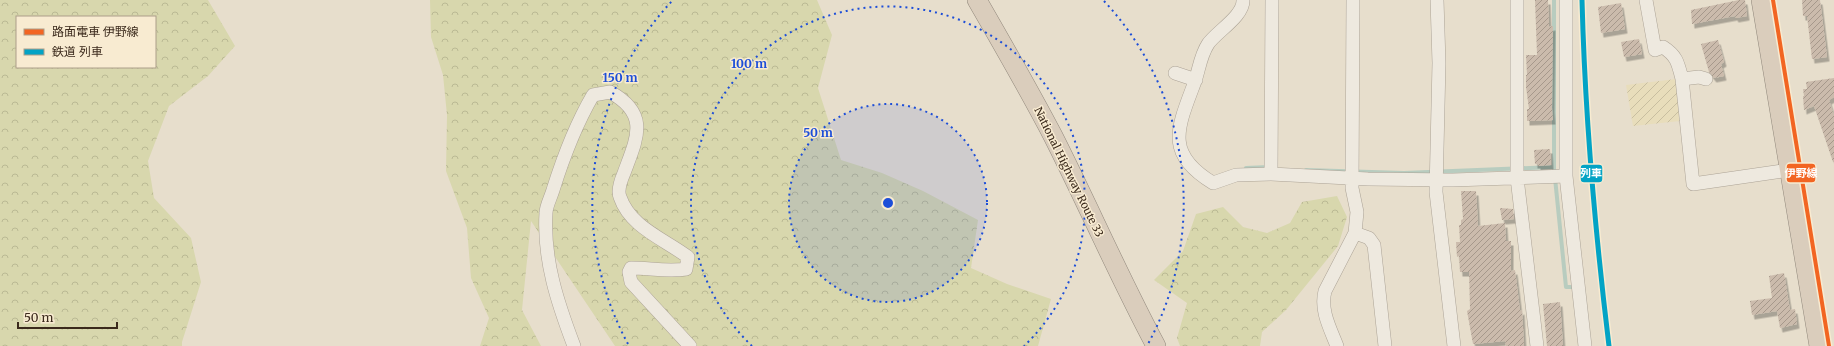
<svg xmlns="http://www.w3.org/2000/svg" width="1834" height="346" font-family="Merriweather,'Noto Sans JP',serif">
	<defs>
		<pattern id="farmland-furrows" width="10" height="10" patternUnits="userSpaceOnUse"><rect width="10" height="10" fill="#e8ddbb"/><path d="M-1 1l2-2M0 10L10 0M9 11l2-2" fill="none" stroke="#c8bea0"/></pattern>
		<pattern id="forest-crowns" width="20" height="18" patternUnits="userSpaceOnUse"><rect width="20" height="18" fill="#d8d7ad"/><path d="M2 6a3 3 0 1 1 6 0M12 15a3 3 0 1 1 6 0" fill="none" stroke="#bab994"/></pattern>
		<pattern id="building-hatch" width="6" height="6" patternUnits="userSpaceOnUse"><rect width="6" height="6" fill="#cbbbac"/><path d="M-1 1l2-2M0 6l6-6M5 7l2-2" fill="none" stroke="#a6988b"/></pattern>
		<filter id="shadow"><feDropShadow dx="2.5" dy="4.5" stdDeviation="0" flood-color="#0004"/></filter>
	</defs>
	<rect width="100%" height="100%" fill="#e7decc"/>
	<path fill="url(#farmland-furrows)" d="M1676 79 1680 121 1633 126 1626 85Z"/>
	<path fill="url(#forest-crowns)" fill-rule="evenodd" d="M0 0H208L235 46 208 76 169 106 148 161 154 198 191 238 201 282 182 342V346H0ZM17 17H155V67H17Z
		M430 0H817L832 35 818 88 841 160 882 173 923 191 978 220 971 268 1007 284 1051 299 1038 346H615L531 221 522 310 541 346H480L489 318 471 278 467 228 446 171 447 115 443 75 431 37Z
		M1337 196 1347 217 1338 246 1286 310 1262 332 1260 346H1180L1177 338 1187 303 1154 280 1183 251 1196 214 1223 207 1243 227 1267 233 1290 223 1302 202Z"/>
	<g fill="none" stroke-linecap="round" stroke-linejoin="round">
		<path stroke="#b8ccbf" stroke-width="4" d="M1246 168 1270 167
			M1306 170 1404 173 1554 167
			M1554 170V0
			M1555 178 1566 287H1572"/>
	</g>
	<path fill="url(#building-hatch)" filter="url(#shadow)" d="M1535 0H1548L1549 27 1553 26 1552 108 1553 120 1527 121V109H1529L1526 87V75H1527L1526 55H1537Z
		M1739 0H1745L1747 16 1736 18 1735 16 1692 24 1691 10Z
		M1802 0H1820L1827 57 1812 59 1807 16H1803Z
		M1621 3 1625 29 1601 33 1598 7Z
		M1639 39 1642 54 1624 57 1621 42Z
		M1718 40 1724 62 1721 64 1724 76 1714 78 1709 72 1701 44Z
		M1834 78V97L1829 100 1834 116V162H1833L1814 106 1804 110 1803 96H1804L1803 89H1807L1806 82Z
		M1550 149 1551 165 1538 166V164H1535L1534 150Z
		M1461 191H1476L1478 226 1505 223 1506 241H1511V271L1515 270 1520 311 1522 310 1524 346H1506L1505 341 1473 344 1467 311 1470 309 1469 272H1460L1459 256 1457 257 1456 242H1460L1459 225H1461V220L1463 219Z
		M1500 208 1513 209 1514 219 1502 220Z
		M1784 273 1790 310 1795 309 1797 324 1780 328 1777 311 1752 315 1750 301 1772 298 1769 276Z
		M1560 302 1563 346H1547L1543 304Z"/>
	<g fill="none" stroke-linecap="round" stroke-linejoin="round">
		<g stroke="#aca396" stroke-width="14">
			<path id="minor" d="M1243 0C1244 16 1216 32 1208 44 1200 56 1199 71 1194 84 1177 129 1165 154 1213 183L1236 175 1271 174
				M1272 0 1271 174 1368 179 1453 180 1566 176
				M1437 0 1439 63 1436 192 1454 346
				M1517 0V178L1537 346
				M1566 0V176L1585 346
				M1646 0 1655 50 1663 47C1677 56 1678 63 1682 79L1693 184 1789 170
				M1175 73 1196 80
				M1682 79 1699 77 1706 79
				M1355 233 1369 238 1374 245 1385 346
				M574 346C558 304 543 260 546 213 546 206 551 197 553 190 563 158 576 124 593 95L610 92C650 114 637 138 624 173 621 180 617 190 620 197 630 227 664 239 688 257L686 269C668 272 649 268 631 268L629 272 631 282 690 346
				M1337 346C1330 328 1320 310 1325 291L1355 233 1357 212 1352 188 1353 0"/>
		</g>
		<g stroke="#91887c" stroke-width="20">
			<path id="highway" d="M977 0C1003 45 1029 90 1053 136 1088 205 1119 277 1156 346
				M1761 0 1819 346"/>
		</g>
		<use href="#minor" stroke="#eee9df" stroke-width="13"/>
		<use href="#highway" stroke="#dacdbc" stroke-width="19"/>
		<g stroke="#f8ebd1" stroke-width="8">
			<path id="rail-1" d="M1582 0C1585 116 1595 231 1609 346"/>
		</g>
		<use href="#rail-1" stroke="#03a3c5" stroke-width="5"/>
		<g stroke="#f8ebd1" stroke-width="7">
			<path id="tram-1" d="M1773 0 1829 346"/>
		</g>
		<use href="#tram-1" stroke="#f26522" stroke-width="4"/>
	</g>
	<circle cx="888" cy="203" r="99" fill="#1d4ed8" fill-opacity=".12"/>
	<g fill="none" stroke="#1d4ed8" stroke-width="2" stroke-dasharray="2 4">
		<circle cx="888" cy="203" r="99"/>
		<path d="M752 346A197 197 0 1 1 1024 346"/>
		<path d="M628 344A296 296 0 0 1 672 1M1104 1A296 296 0 0 1 1148 344"/>
	</g>
	<g text-anchor="middle" dominant-baseline="central" stroke-width="3" stroke-linejoin="round" paint-order="stroke">
		<g font-size="11" fill="#3b2a1c" stroke="#f8ebd1">
			<text transform="translate(1069 172) rotate(64)">National Highway Route 33</text>
		</g>
	</g>
	<circle cx="888" cy="203" r="6" fill="#1d4ed8" stroke="#f8ebd1" stroke-width="2"/>
	<g font-size="12" text-anchor="middle" font-weight="bold" fill="#1d4ed8" stroke="#f8ebd1" stroke-width="3" stroke-linejoin="round" paint-order="stroke">
		<text x="749" y="68">100 m</text>
		<text x="620" y="82">150 m</text>
		<text x="818" y="137">50 m</text>
	</g>
	<g stroke="#f8ebd1" stroke-width="1.5">
		<rect x="1786" y="163" width="30" height="20" rx="4" fill="#f26522"/>
		<rect x="1580" y="164" width="23" height="19" rx="4" fill="#03a3c5"/>
	</g>
	<g font-size="11" text-anchor="middle" font-weight="bold" fill="#fff">
		<text x="1801" y="177">伊野線</text>
		<text x="1591" y="177">列車</text>
	</g>
	<rect x="16" y="16" width="140" height="52" fill="#f8ebd1" stroke="#ac9e89"/>
	<rect x="24" y="29" width="20" height="6" fill="#f26522" stroke="#ac9e89"/>
	<text x="52" y="36" font-size="12" fill="#3b2a1c">路面電車 伊野線</text>
	<rect x="24" y="49" width="20" height="6" fill="#03a3c5" stroke="#ac9e89"/>
	<text x="52" y="56" font-size="12" fill="#3b2a1c">鉄道 列車</text>
	<path d="M18 322v6h99v-6" fill="none" stroke="#3b2a1c" stroke-width="2"/>
	<text x="24" y="322" font-size="12" fill="#3b2a1c" stroke="#f8ebd1" stroke-width="3" paint-order="stroke">50 m</text>
</svg>
